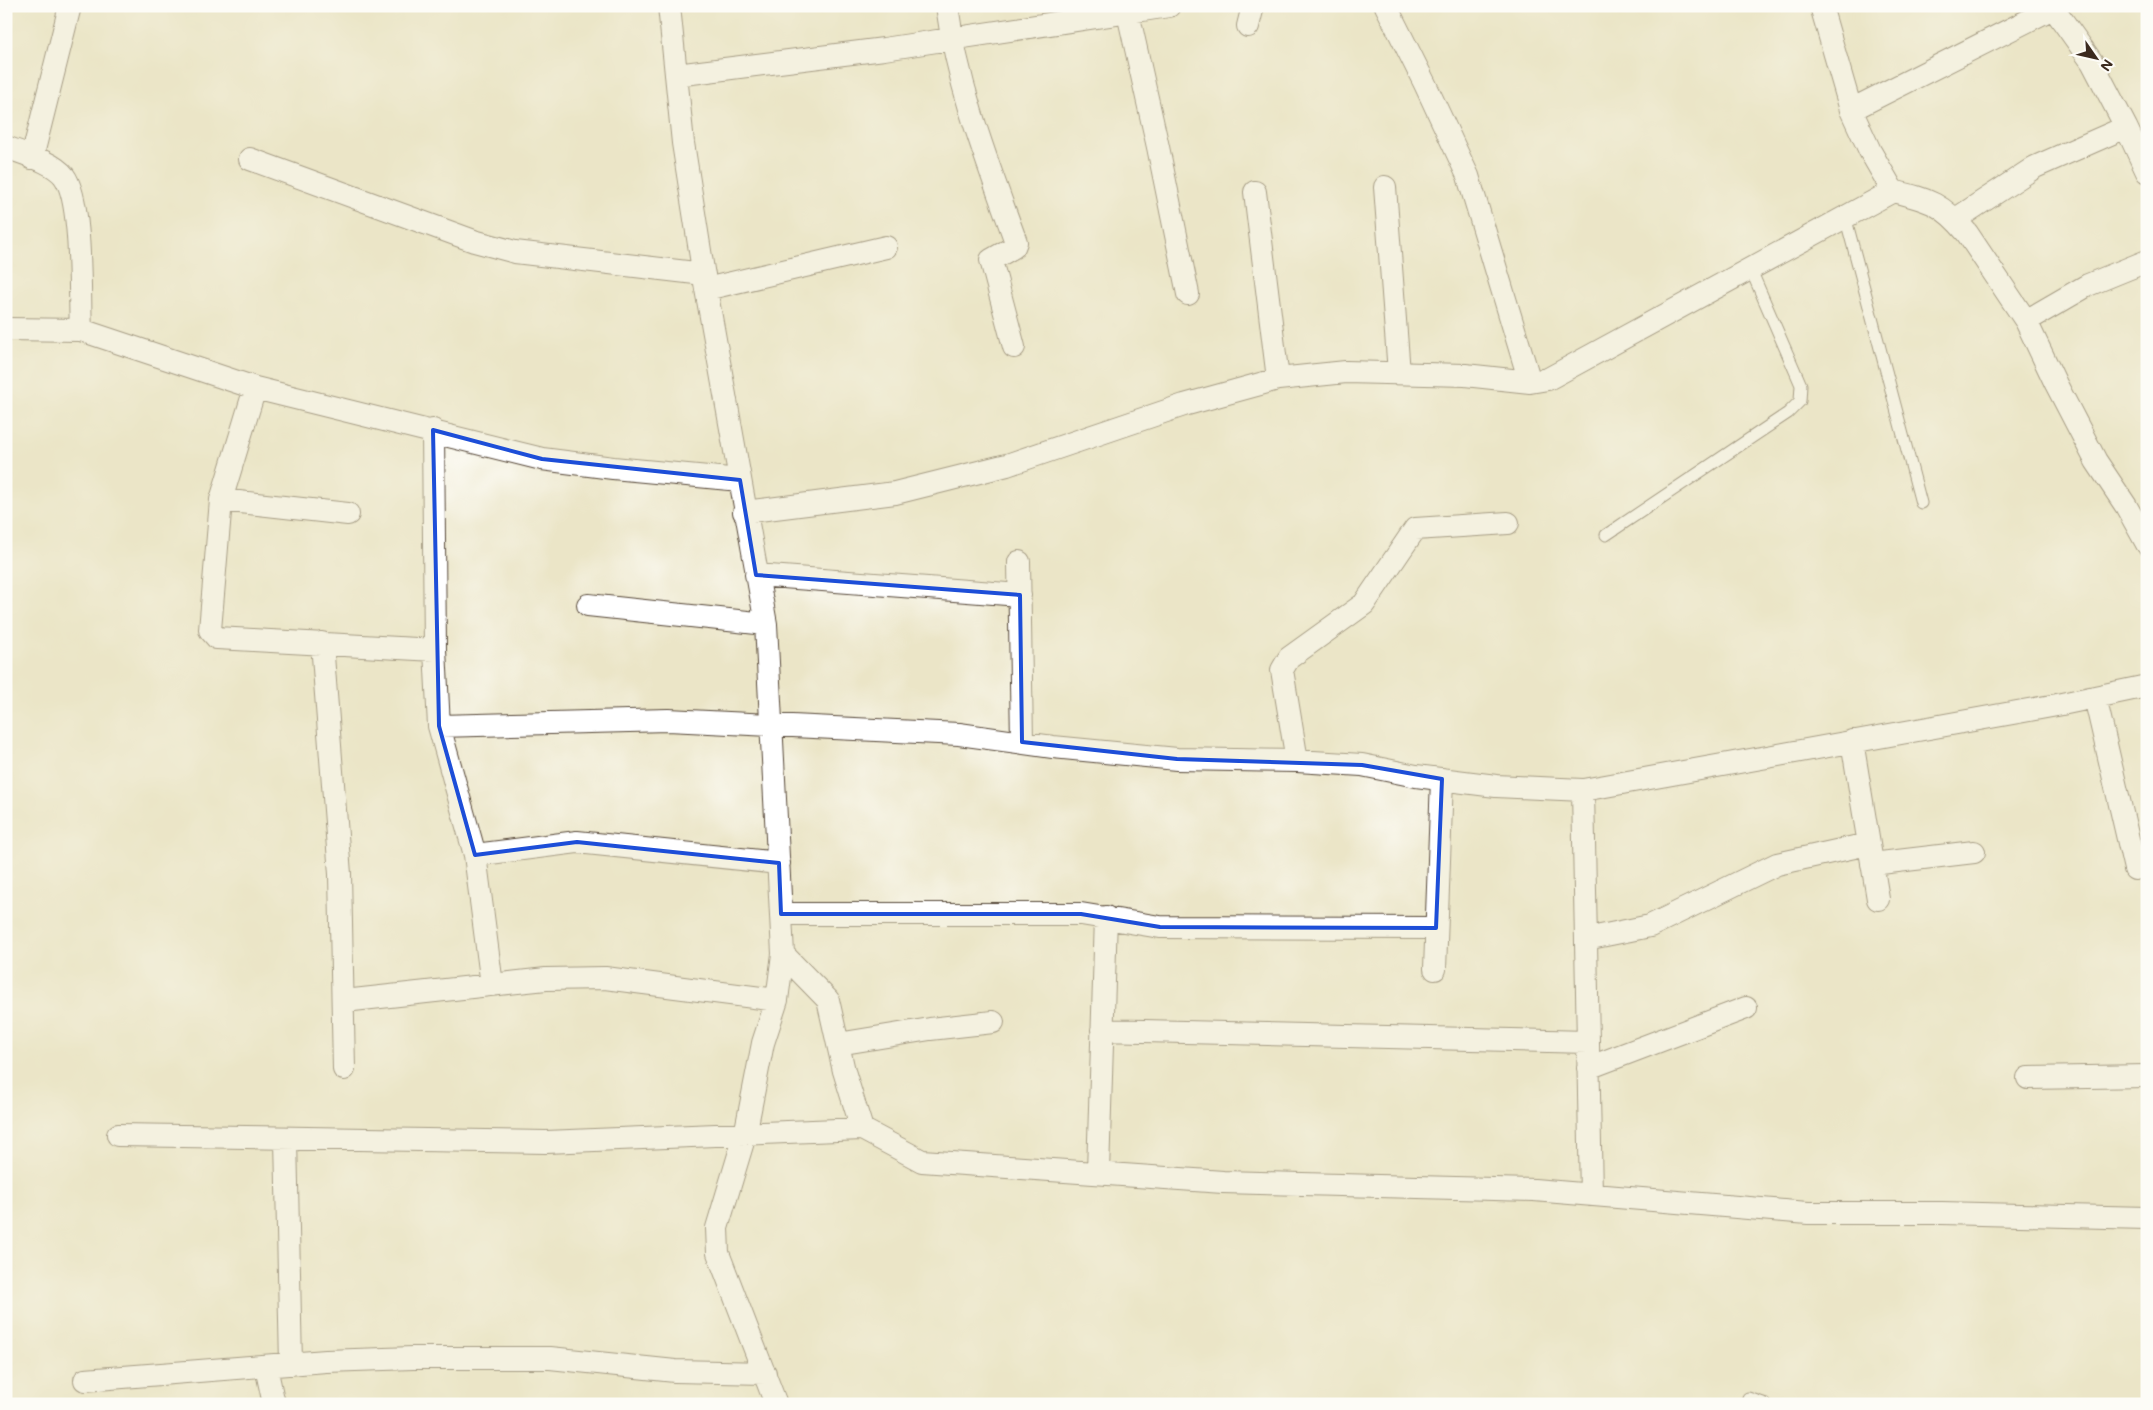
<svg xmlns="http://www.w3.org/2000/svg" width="2153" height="1410" font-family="Mali,sans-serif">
	<rect width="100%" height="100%" fill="#fdfcf7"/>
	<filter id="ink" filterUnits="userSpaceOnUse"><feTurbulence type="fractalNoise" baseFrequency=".02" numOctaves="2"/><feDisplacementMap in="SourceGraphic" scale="10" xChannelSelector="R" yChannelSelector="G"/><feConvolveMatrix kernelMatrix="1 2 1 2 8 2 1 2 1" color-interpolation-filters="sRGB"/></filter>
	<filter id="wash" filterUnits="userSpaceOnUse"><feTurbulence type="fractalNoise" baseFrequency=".0096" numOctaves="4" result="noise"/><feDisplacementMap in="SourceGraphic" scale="20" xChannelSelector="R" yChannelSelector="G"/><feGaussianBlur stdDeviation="1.12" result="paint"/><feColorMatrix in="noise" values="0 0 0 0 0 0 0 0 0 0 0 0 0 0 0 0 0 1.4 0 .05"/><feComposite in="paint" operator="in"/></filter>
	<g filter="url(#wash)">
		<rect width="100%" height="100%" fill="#ebe5c7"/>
	</g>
	<g filter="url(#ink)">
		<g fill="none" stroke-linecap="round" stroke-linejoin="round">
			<g stroke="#554637" stroke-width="13">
				<path id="lane" d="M1845 216 1921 503
					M1606 535 1788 413 1800 401 1801 385 1751 270
					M1748 1398 1766 1404"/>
			</g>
			<g stroke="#554637" stroke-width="24">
				<path id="street" d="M669 6 683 143 706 289 766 624 783 954 777 1000 763 1043 745 1135 717 1228 718 1253 776 1404
					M947 6C958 88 988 164 1016 242L1014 247 991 260 1014 347
					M1386 6 1425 84 1468 176 1530 382
					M1821 6 1851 110 1870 151 1893 191
					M2052 6 2092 62 2126 127 2147 172
					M1128 13 1158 147 1188 294
					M1248 26 1253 6
					M676 75 884 49 1169 6
					M1851 110 2053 8
					M6 147C23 154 52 161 64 176 83 201 79 296 81 330
					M32 158 70 6
					M250 159 474 241 515 252 704 274
					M1385 187 1399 373
					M1255 192 1278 379
					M1956 219 2035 167 2126 127
					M706 289 886 247
					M2026 321 2088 285 2147 261
					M6 329 81 330 255 388 542 459 613 468 740 480
					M255 388 221 500 210 630 217 638 435 650
					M433 430 435 650 439 726 475 855 492 985
					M221 500 348 514
					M744 512 895 493 1007 465 1184 405 1278 379 1346 372 1465 375 1530 382 1548 379 1893 191C1929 200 1942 203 1967 233L2026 321 2056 384 2096 461 2126 506 2147 544
					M1019 562 1022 742
					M756 575 1020 595
					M588 605 766 624
					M322 643 340 874 344 1069
					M2095 697 2135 869
					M439 726 668 720 959 734 1053 747 1177 759 1297 761 1362 765 1416 776 1496 786 1583 790 2057 705 2147 686
					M1852 741 1878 899
					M1297 761 1282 670 1289 658 1364 604 1415 529 1508 523
					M1583 790 1591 1195
					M475 855 577 842 779 863
					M1872 864 1974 852
					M781 914H1081L1160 927 1436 928
					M1586 939 1650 926 1777 864 1868 844
					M783 954 828 1000 844 1071 862 1129
					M1435 969 1442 779
					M344 1001 546 979 605 978 777 1000
					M1102 1030 1588 1042
					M838 1044 930 1029 993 1022
					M1588 1068 1746 1008
					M2028 1078 2147 1076
					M118 1135 546 1142 862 1129 922 1161 1223 1182 1534 1190 1808 1213H1942L2147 1218
					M286 1139 291 1364
					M1098 1172 1106 917
					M266 1367 274 1404
					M85 1380 326 1361 413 1358H550L675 1371 765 1373"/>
			</g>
			<use href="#lane" stroke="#fff" stroke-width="11"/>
			<use href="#street" stroke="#fff" stroke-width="22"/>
		</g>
	</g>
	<path d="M0 0H2153V1410H0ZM433 430 542 459 740 480 756 575 1020 595 1022 742 1177 759 1362 765 1442 779 1436 928 1160 927 1081 914H781L779 863 577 842 475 855 439 726Z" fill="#ebe5c7" fill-opacity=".55" fill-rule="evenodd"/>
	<path fill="none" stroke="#1d4ed8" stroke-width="4" stroke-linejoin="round" d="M433 430 542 459 740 480 756 575 1020 595 1022 742 1177 759 1362 765 1442 779 1436 928 1160 927 1081 914H781L779 863 577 842 475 855 439 726Z"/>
	<rect width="2153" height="1410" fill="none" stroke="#fdfcf7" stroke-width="25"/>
	<g transform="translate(2096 58) rotate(124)" stroke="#fdfcf7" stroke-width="4" paint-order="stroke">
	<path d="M0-4L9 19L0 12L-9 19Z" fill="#3b2a1e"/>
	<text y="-8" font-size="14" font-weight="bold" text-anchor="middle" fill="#3b2a1e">N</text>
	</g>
</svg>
